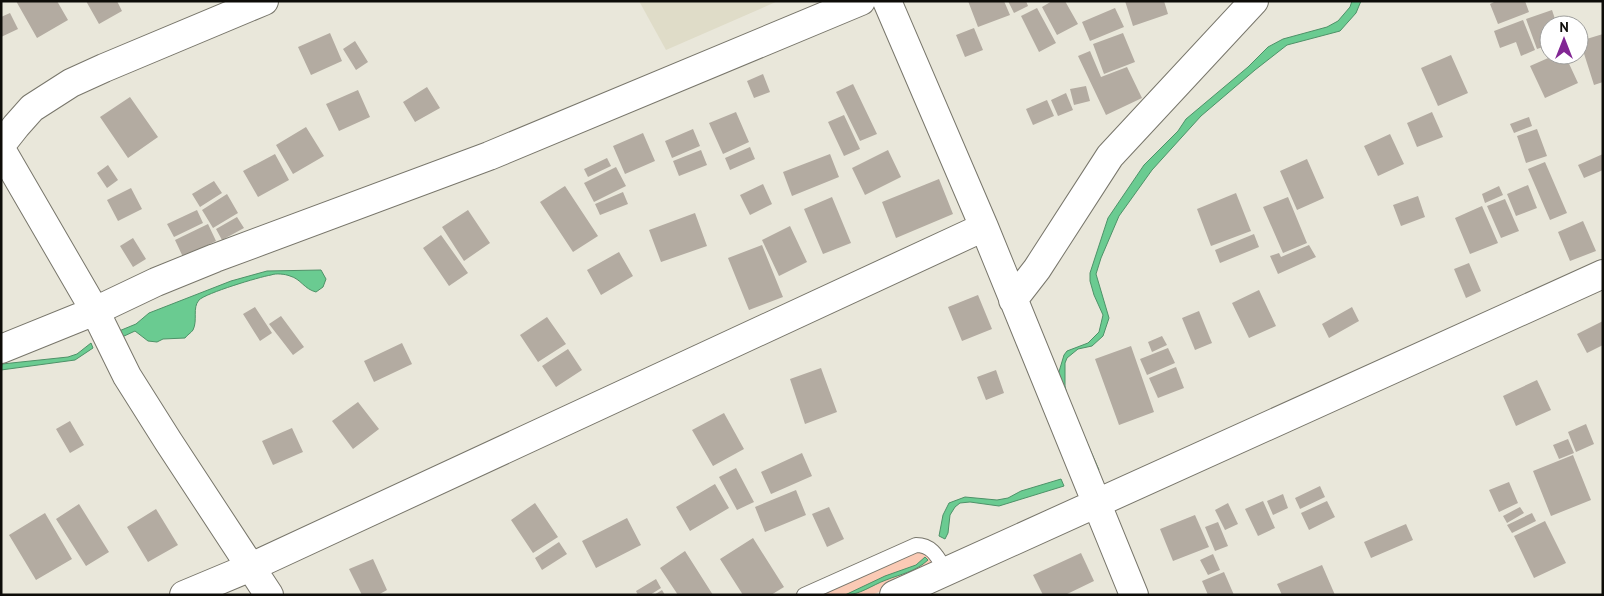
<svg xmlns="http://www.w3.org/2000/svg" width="1604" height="596" font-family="'PT Sans',sans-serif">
	<rect width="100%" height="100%" fill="#e9e7da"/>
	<path fill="#dfdcc8" d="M639 1H778L666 50Z"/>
	<path fill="#facab5" d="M921 551 934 562 932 568 872 595H822Z"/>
	<path fill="#6acb91" stroke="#4e9268" d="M1352 1H1361L1356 13 1340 31 1287 45 1255 70 1201 116 1152 170 1119 216 1101 258 1096 274 1109 318 1103 336 1092 346 1078 349 1067 358 1065 363V386L1068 399 1099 470 1094 472 1058 375 1064 355 1067 351 1088 343 1099 332 1103 315 1094 295 1090 281V273L1108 218 1144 165 1178 131 1186 119 1248 67 1268 47 1283 39 1327 27 1338 21 1350 7Z
		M321 270 326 279 323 287 316 292C304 289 301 279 290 276 285 274 276 273 271 275 259 277 206 293 199 300 192 308 198 320 193 330 191 333 187 335 185 338L163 339 157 342 148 341 135 331 122 337 119 331 136 324 149 313 231 281 267 271Z
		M91 343 93 348 75 360 1 370 2 364 68 357 77 354Z
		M1061 479 1064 486 999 506 970 502 960 503 955 507 950 515 948 533 945 539 939 536 943 515 949 503 965 497 997 500 1008 498 1021 491Z
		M925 557 928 560C915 572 901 574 886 580 872 585 860 595 845 595L885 576 916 565Z"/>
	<path fill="#b3aba1" d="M16 1H57L68 20 37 38Z
		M86 1H117L122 11 99 24Z
		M968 1H1004L1010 15 978 27Z
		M1008 1H1026L1028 6 1014 13Z
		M1052 1H1065L1078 24 1057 35 1042 7Z
		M1125 1H1164L1168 14 1133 26Z
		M1496 1H1525L1529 12 1498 24 1490 4Z
		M1037 8 1056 43 1039 52 1021 16Z
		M1115 8 1124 27 1090 41 1082 22Z
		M1552 10 1557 25H1549V45L1537 49 1526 19Z
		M10 13 18 29 1 37V17Z
		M1523 20 1535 50 1521 56 1516 42 1500 48 1494 31Z
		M974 28 983 50 965 57 956 35Z
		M330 33 342 61 311 75 298 47Z
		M1123 33 1135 62 1104 74 1093 44Z
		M1603 34V82L1594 85 1580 41Z
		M355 41 368 62 356 70 343 49Z
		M1090 51 1101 77 1127 67 1142 98 1106 115 1078 56Z
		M1451 55 1468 93 1438 106 1421 68Z
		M1555 55H1565L1578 83 1545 98 1530 66Z
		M763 74 770 92 754 98 747 81Z
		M853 84 877 134 860 141 836 92Z
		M1086 86 1090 101 1074 105 1070 89Z
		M427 87 440 108 415 122 403 102Z
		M358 90 370 117 339 131 326 104Z
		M1066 93 1073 110 1058 116 1051 100Z
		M130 97 158 137 128 158 100 117Z
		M1047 100 1054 116 1033 125 1026 109Z
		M736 112 749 142 723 154 709 123Z
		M1432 112 1443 137 1417 147 1407 123Z
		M844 115 860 149 844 156 828 122Z
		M1529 117 1532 126 1514 133 1510 124Z
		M306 127 324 156 293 174 276 145Z
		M693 129 700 146 672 158 665 141Z
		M1537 129 1547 156 1526 163 1517 136Z
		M643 133 655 161 625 174 613 146Z
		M1390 134 1404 164 1378 176 1364 146Z
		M750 147 755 159 730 170 725 158Z
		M701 150 707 165 679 176 673 161Z
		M888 150 901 177 865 195 852 168Z
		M275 154 289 180 258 197 243 171Z
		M830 154 839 177 792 196 783 172Z
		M1603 154V170L1584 178 1578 165Z
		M607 158 611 166 588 177 584 169Z
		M1307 159 1324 198 1297 210 1280 171Z
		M1545 162 1567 213 1550 220 1528 169Z
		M108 165 118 180 107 188 97 173Z
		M616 167 626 186 594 202 584 183Z
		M939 179 953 214 896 238 882 202Z
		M214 181 222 193 200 207 192 194Z
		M763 184 772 204 750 215 740 195Z
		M1528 185 1537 208 1516 216 1507 194Z
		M565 186 598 236 573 252 540 202Z
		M1499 186 1503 195 1485 203 1482 194Z
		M131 188 142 209 118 221 107 200Z
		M623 192 628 204 600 215 595 204Z
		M1236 193 1251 231 1211 246 1197 209Z
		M227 194 238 213 213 228 202 210Z
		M1418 196 1425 217 1401 226 1393 205Z
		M832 197 851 243 823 254 804 209Z
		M1288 197 1307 243 1283 253 1263 207Z
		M1505 199 1519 231 1501 238 1487 206Z
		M1482 206 1498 243 1470 254 1455 218Z
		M197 210 203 223 174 237 167 224Z
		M468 210 490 243 464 261 442 227Z
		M695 213 707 246 661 262 649 230Z
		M237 217 244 228 222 240 216 229Z
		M1583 221 1596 251 1570 261 1558 232Z
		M208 224 216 241 183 257 175 240Z
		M790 226 807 262 779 276 762 240Z
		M1254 234 1259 247 1220 263 1215 250Z
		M441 235 468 273 449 286 423 248Z
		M133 238 146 259 133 267 120 246Z
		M762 245 783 297 749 310 728 258Z
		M1309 245 1316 257 1278 274 1270 256 1279 253 1281 257Z
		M619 252 633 276 601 295 587 270Z
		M1469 263 1481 291 1466 298 1454 269Z
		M1259 290 1276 326 1249 338 1232 303Z
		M978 295 992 329 962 341 948 307Z
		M255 307 272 333 260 341 243 314Z
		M1352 307 1359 321 1329 338 1322 324Z
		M1199 311 1212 343 1195 350 1182 318Z
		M281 316 304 347 293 355 269 324Z
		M547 317 566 344 538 362 520 335Z
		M1603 321V345L1587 353 1577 334Z
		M1162 336 1167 345 1152 352 1148 342Z
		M402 343 412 364 374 382 364 361Z
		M1131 346 1154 412 1119 425 1095 359Z
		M1168 348 1175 363 1147 375 1140 359Z
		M568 349 582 370 556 387 542 366Z
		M1176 367 1184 388 1158 398 1149 378Z
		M821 368 837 412 805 424 790 379Z
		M996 370 1004 393 986 400 977 377Z
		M1537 380 1551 410 1516 426 1503 396Z
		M358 402 379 429 353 449 332 421Z
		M724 413 744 449 713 466 692 430Z
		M70 421 84 445 70 453 56 429Z
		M1586 424 1594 444 1576 452 1568 432Z
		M292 428 303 452 273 465 262 441Z
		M1568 439 1574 453 1559 459 1553 445Z
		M802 453 812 476 771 494 761 472Z
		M1573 455 1591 500 1551 516 1533 471Z
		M736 468 754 502 737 510 719 477Z
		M1509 482 1518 503 1499 512 1489 490Z
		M715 484 729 508 690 531 676 507Z
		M1320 486 1325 497 1300 509 1295 498Z
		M796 490 806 515 765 532 755 507Z
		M1283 494 1288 508 1273 515 1267 501Z
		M1263 501 1275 528 1258 536 1245 509Z
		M1327 501 1335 517 1309 530 1301 513Z
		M535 503 558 537 533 553 511 520Z
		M1228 503 1238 524 1225 530 1215 510Z
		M79 504 109 552 86 566 56 519Z
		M829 507 844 539 827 547 812 514Z
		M1520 507 1524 513 1507 523 1503 516Z
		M156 509 178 545 148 562 127 527Z
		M45 513 72 559 36 580 9 535Z
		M1532 513 1536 521 1512 533 1507 525Z
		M1195 515 1209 547 1173 561 1160 529Z
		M627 518 641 545 596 568 582 541Z
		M1545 521 1566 563 1534 578 1514 536Z
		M1218 522 1228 546 1215 551 1205 527Z
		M1406 524 1413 540 1371 558 1364 542Z
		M753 538 784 587 771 595H743L720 559Z
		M559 542 567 554 542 570 535 558Z
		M685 551 713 595H678L660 568Z
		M1081 553 1094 581 1065 595H1043L1033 575Z
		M1213 554 1220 570 1208 575 1200 560Z
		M373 559 387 590 378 595H362L349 569Z
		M1322 565 1335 595H1282L1277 584Z
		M1224 572 1234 595H1208L1202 581Z
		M656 579 661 588 650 595H638L636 591Z
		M662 590 665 595H654Z"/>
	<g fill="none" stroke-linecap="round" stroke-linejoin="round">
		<g stroke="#78766b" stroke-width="16">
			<path id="service" d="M804 595 916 545C933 545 938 558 946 571"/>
		</g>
		<g stroke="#78766b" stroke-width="30">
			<path id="minor" d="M887 1 984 227 1134 595
				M1 145 16 126 32 108 71 83 104 68 264 1
				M1 149 95 311 127 376 168 441 269 595
				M1013 300 1037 269 1110 156 1254 1
				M1 349 95 311 156 282 215 258 489 156 861 1
				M184 595 251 567 984 227
				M894 595 1603 274"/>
		</g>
		<use href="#service" stroke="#fff" stroke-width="14"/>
		<use href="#minor" stroke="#fff" stroke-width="28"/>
	</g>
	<rect width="1604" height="596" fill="none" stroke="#0d0c08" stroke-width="5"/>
	<g transform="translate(1564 40)"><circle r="24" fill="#ffffff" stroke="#9e9e9c"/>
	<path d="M0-4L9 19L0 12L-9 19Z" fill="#822794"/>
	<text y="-8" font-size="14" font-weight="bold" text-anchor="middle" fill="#0d0c08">N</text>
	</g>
</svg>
